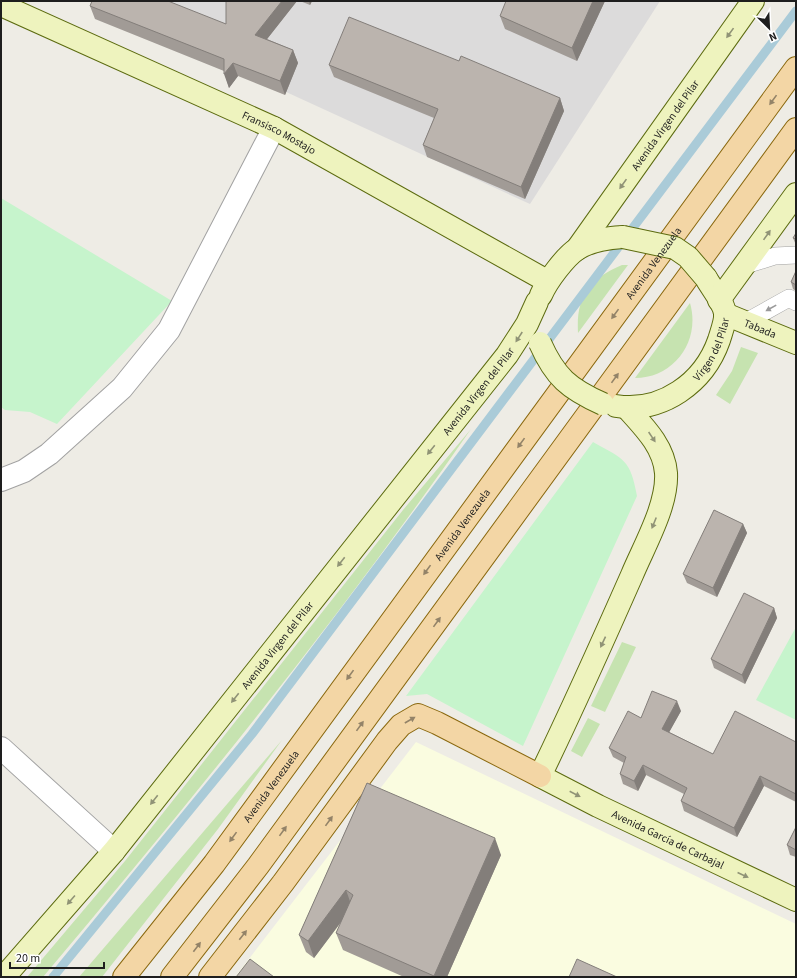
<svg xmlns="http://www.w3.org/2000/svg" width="797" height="978" font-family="'Source Sans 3',sans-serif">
	<rect width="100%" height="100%" fill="#eeece5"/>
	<path fill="#dcdbdb" d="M88 1H660L530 204Z"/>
	<path fill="#fafce0" d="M416 742 796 924V977H235Z"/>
	<path fill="#c6e3b0" d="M622 265H628L578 333C576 296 589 279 622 265Z
		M690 303C701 341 674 378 635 378Z
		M741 347 758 353 730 404 716 395 732 371Z
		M471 429C339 619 192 800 43 977H27L125 861 403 510Z
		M622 642 636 647 605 712 591 706Z
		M588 718 600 724 582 757 571 751Z
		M282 740 218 829 102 977H79Z"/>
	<path fill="#c6f4cc" d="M1 198 172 301 57 424 30 412 5 410 1 407Z
		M593 442C625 460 630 459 637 496L523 746 427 694 406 696Z
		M796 627V720L756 700Z"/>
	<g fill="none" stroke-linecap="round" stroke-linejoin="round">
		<path stroke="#aacbd8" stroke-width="9" d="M53 977 252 734 796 11"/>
		<g stroke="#a2a2a2" stroke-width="18">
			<path id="lane" d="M746 265 775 256 796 255
				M746 322 789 298 796 302"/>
		</g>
		<g stroke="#a2a2a2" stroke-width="24">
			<path id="street" d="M1 480 24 471 49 454 122 388 169 330 274 128
				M1 748 114 851"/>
		</g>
		<g stroke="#5c6b0f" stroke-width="24">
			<g id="secondary">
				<path id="s1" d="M1 5 274 128 547 281"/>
				<path id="s2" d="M577 249 753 1"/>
				<path d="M541 295C547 281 565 257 577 249 591 240 607 238 623 237"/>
				<path d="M719 300 796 194"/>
				<path id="s3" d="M725 314 796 343"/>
				<path id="s4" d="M616 406C662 413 704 383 719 340 721 333 726 321 725 313 723 301 712 289 706 278"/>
				<path id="s5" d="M626 407C643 426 664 446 666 473 668 505 644 546 632 575 602 643 572 710 540 776L598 806 796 900"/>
				<path id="s6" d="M4 977 114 851 507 355 527 324 537 302"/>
			</g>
		</g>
		<g stroke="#8a680e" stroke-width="24">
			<g id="primary">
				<path id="s7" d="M124 977 214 864 796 68"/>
				<path d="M172 977 258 866 796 129"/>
				<path d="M210 977 283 883 387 741 401 725 418 715 437 723 540 776"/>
			</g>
		</g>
		<use href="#lane" stroke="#fff" stroke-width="17"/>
		<use href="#street" stroke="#fff" stroke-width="22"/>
		<use href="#secondary" stroke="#eef3be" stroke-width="22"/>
		<use href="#primary" stroke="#f3d6a5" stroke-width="22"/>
		<g stroke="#5c6b0f" stroke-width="24" stroke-linecap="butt">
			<path id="secondary-bridge" d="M623 237 675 248 688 257 706 278
				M540 343C555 377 569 389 603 404"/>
		</g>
		<use href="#secondary-bridge" stroke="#eef3be" stroke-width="22"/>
	</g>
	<path fill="#a19b96" d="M226 1H297L267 39 293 50 298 63 285 95 238 76 229 88 224 71 95 19 90 6 226 24Z
		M300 1H312L310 5Z
		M605 1 577 61 505 29 500 16Z
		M459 61 560 98 564 111 525 199 427 157 423 145 434 118 334 77 329 65Z
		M796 233V245L793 238Z
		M796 271V291L793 289 791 282Z
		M743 524 747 533 717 597 687 583 683 574Z
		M774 608 777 618 745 684 714 668 711 659Z
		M681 711 669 732 713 754 796 742V802L764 786 737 837 684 811 681 801 684 794 646 775 638 791 623 784 620 774 624 763 613 757 609 748 641 718Z
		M367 783 501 855 447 977H404L343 950 336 933 342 921 314 958 306 952 299 935Z
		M796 827V857L790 855 787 845Z"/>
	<path fill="#837e7a" d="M282 1H297L260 48 255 35Z
		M309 1H312L310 5Z
		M593 1H605L577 61 572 48Z
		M293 50 298 63 285 95 280 81Z
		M233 63 238 76 229 88 224 74Z
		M560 98 564 111 525 199 521 187Z
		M743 524 747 533 717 597 713 588Z
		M774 608 777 618 745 684 742 675Z
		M677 701 681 711 666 738 662 729Z
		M643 765 646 775 638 791 634 781Z
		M760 776 764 786 737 837 734 828Z
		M495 838 501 855 447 977H434V976Z
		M346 890 352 907 314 958 308 941Z"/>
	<path fill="#bbb4ae" stroke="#837e7a" d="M92 1H168L226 24V1H282L255 35 293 50 280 81 233 63 224 74V59L90 6Z
		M506 1H593L572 48 500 16Z
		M349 17 459 61 461 56 560 98 521 187 423 145 438 109 329 65Z
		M796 233V239L793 238Z
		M796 271V285L791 282Z
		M714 510 743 524 713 588 683 574Z
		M744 593 774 608 742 675 711 659Z
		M652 691 677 701 662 729 713 754 735 711 796 742V794L760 776 734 828 681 801 687 788 643 765 634 781 620 774 626 757 609 748 628 711 641 718Z
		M367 783 495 838 434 976 336 933 353 895 346 890 308 941 299 935Z
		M796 827V850L787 845Z
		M250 959 274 977H236Z
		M577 959 617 977H569Z"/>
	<defs><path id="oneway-solid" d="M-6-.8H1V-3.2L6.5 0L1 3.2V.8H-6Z"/></defs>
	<g fill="#909376">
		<use href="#oneway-solid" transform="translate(730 33) rotate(126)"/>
		<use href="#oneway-solid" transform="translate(623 184) rotate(125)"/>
		<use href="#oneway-solid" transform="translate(767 235) rotate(-55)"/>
		<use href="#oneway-solid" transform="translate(519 337) rotate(123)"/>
		<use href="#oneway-solid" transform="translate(652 437) rotate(56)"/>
		<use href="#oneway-solid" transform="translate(431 450) rotate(129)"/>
		<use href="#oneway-solid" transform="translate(654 523) rotate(112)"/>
		<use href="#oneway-solid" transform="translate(341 562) rotate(128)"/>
		<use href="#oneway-solid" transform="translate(603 642) rotate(115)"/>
		<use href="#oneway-solid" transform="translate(235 698) rotate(128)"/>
		<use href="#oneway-solid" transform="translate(575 794) rotate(27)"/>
		<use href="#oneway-solid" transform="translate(154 800) rotate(128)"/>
		<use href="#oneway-solid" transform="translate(743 875) rotate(25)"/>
		<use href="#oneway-solid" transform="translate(71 900) rotate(131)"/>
	</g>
	<g fill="#938368">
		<use href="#oneway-solid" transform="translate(773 100) rotate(126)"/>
		<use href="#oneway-solid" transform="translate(615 314) rotate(126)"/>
		<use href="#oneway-solid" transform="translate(615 378) rotate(-54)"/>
		<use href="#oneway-solid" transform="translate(521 443) rotate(126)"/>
		<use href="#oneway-solid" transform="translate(427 570) rotate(126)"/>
		<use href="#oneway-solid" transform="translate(437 622) rotate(-54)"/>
		<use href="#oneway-solid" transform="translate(350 675) rotate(126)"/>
		<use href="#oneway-solid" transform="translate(410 720) rotate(-30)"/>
		<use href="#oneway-solid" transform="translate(360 726) rotate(-54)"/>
		<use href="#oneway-solid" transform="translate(329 821) rotate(-54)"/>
		<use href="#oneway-solid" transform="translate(283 831) rotate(-54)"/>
		<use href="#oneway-solid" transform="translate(233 837) rotate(126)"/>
		<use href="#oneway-solid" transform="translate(243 935) rotate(-52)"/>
		<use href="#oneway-solid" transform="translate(197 947) rotate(-53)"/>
	</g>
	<use fill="#9a9a9a" href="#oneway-solid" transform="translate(771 308) rotate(151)"/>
	<g text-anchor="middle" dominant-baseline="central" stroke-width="3" stroke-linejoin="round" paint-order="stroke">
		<g font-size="11" fill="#1e1e1e" stroke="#fff">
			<text stroke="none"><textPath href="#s2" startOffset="152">Avenida Virgen del Pilar</textPath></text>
			<text stroke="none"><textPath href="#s1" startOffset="306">Fransisco Mostajo</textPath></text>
			<text stroke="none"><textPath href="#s7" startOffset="889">Avenida Venezuela</textPath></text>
			<text stroke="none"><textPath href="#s3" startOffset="38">Tabada</textPath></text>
			<text stroke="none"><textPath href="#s4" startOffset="121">Vírgen del Pilar</textPath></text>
			<text stroke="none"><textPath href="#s6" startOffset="754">Avenida Virgen del Pilar</textPath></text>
			<text stroke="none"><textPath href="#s7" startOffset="565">Avenida Venezuela</textPath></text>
			<text stroke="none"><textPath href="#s6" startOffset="430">Avenida Virgen del Pilar</textPath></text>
			<text stroke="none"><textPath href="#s7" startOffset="241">Avenida Venezuela</textPath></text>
			<text stroke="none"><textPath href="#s5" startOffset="551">Avenida García de Carbajal</textPath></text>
		</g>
	</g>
	<rect width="797" height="978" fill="none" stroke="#1e1e1e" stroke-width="4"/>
	<g transform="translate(769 28) rotate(156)" stroke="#ffffff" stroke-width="3" paint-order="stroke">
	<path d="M0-3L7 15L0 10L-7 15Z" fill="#1e1e1e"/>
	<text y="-6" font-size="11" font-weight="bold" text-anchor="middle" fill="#1e1e1e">N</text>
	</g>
	<path d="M10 962v6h94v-6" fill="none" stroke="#1e1e1e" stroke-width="2"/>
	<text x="16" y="962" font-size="12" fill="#1e1e1e" stroke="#ffffff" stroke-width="3" paint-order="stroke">20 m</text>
</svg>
